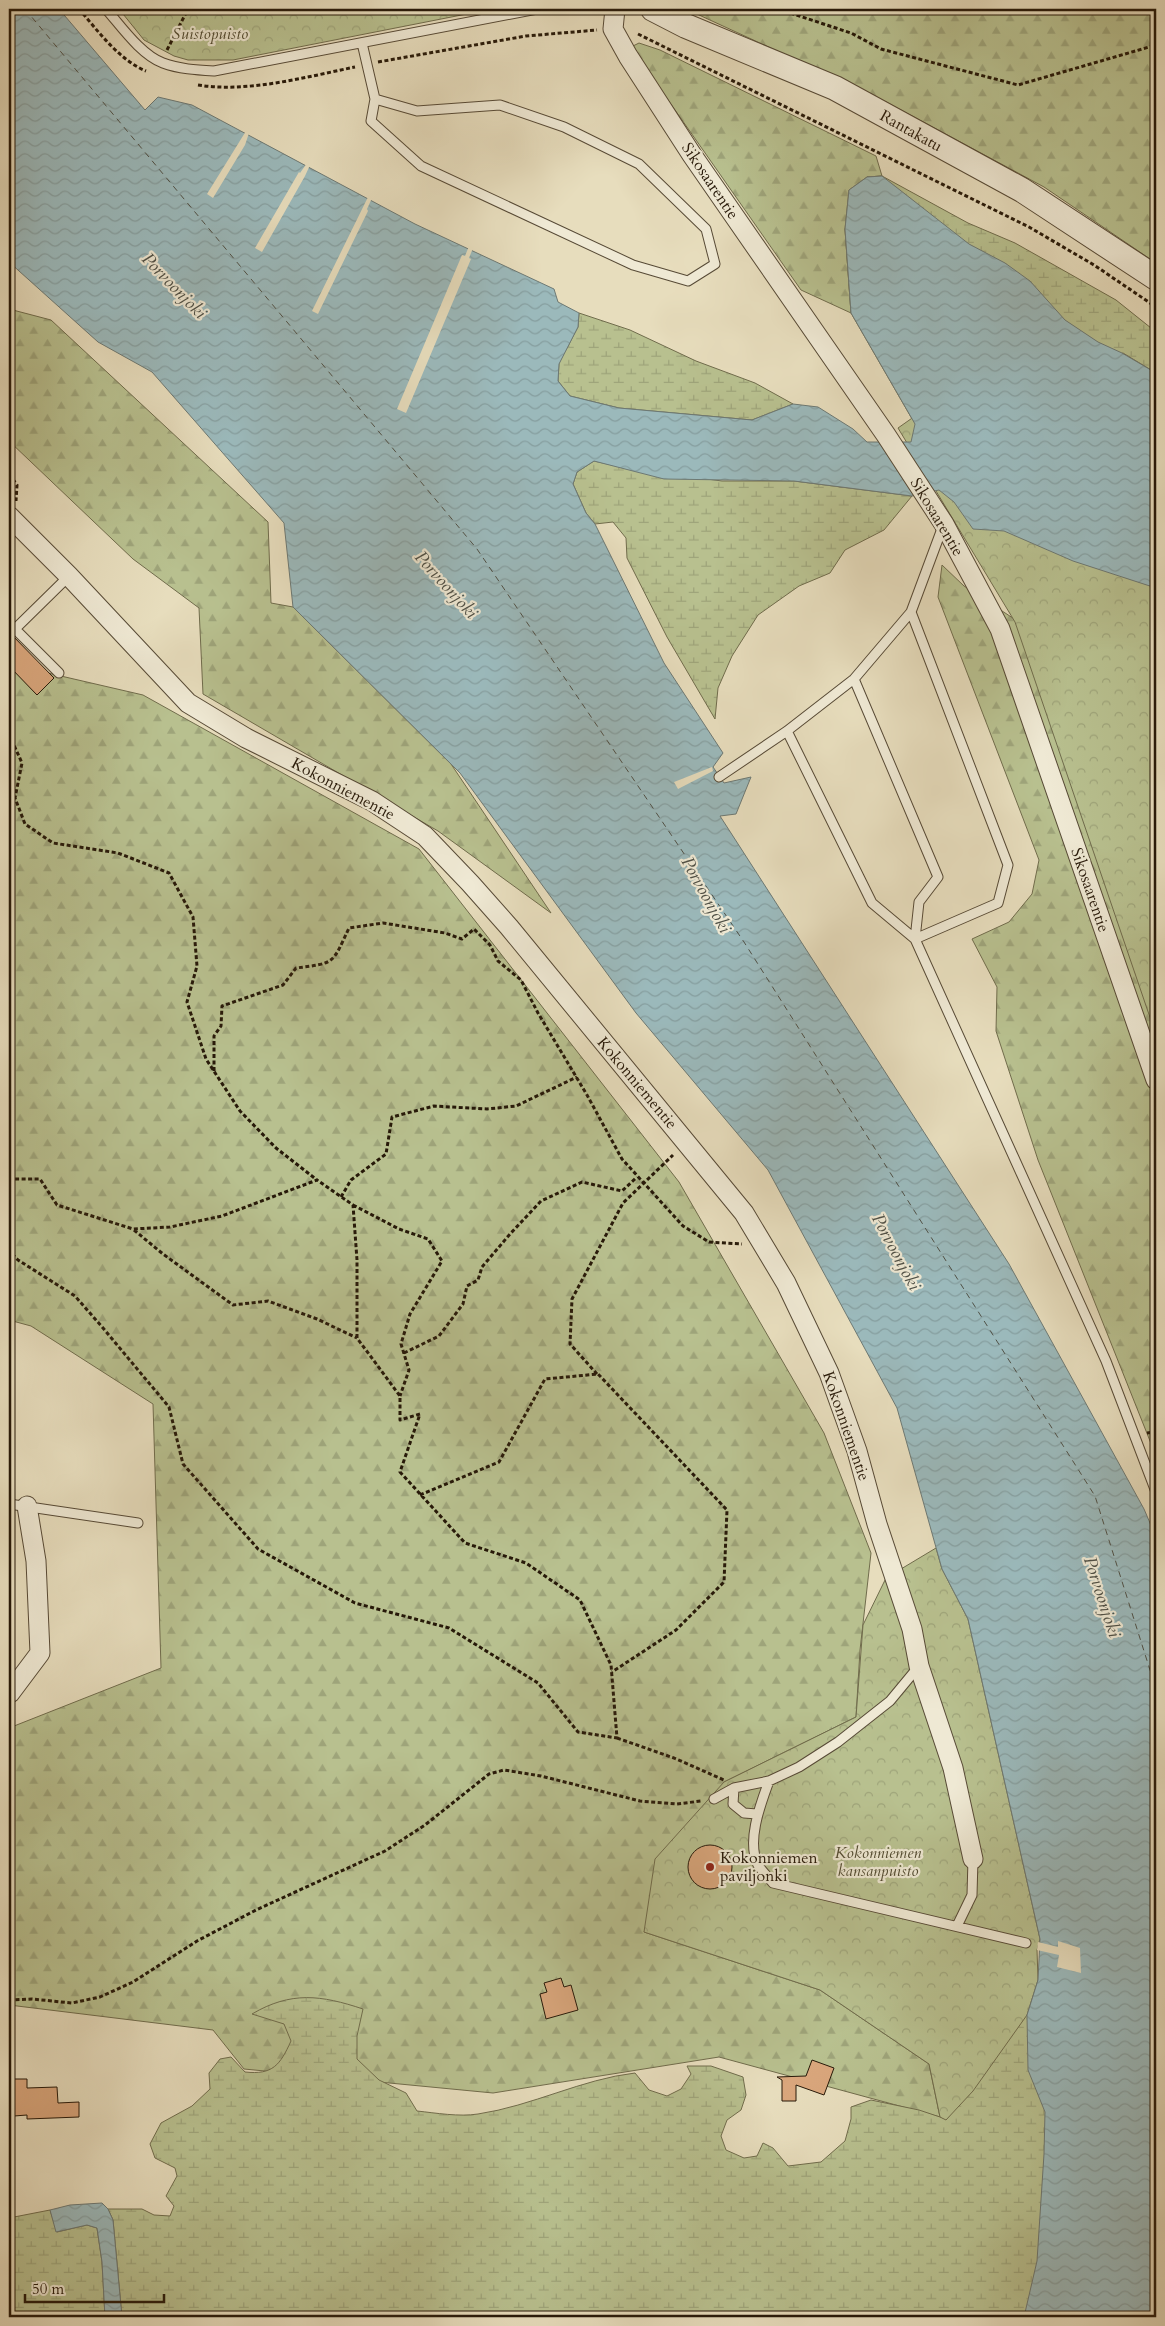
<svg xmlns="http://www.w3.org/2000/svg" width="1165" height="2326" font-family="Cardo,serif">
	<defs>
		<pattern id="forest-firs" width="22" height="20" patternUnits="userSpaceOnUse" patternTransform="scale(1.25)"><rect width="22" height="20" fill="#b8c08f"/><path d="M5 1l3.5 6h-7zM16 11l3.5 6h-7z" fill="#9ea47a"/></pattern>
		<pattern id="wetland-marsh" width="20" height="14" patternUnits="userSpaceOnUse" patternTransform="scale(1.25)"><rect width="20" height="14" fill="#b8c08f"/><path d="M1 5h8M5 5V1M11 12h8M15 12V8" fill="none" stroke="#9ea47a"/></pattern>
		<pattern id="park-crowns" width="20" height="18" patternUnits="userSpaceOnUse" patternTransform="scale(1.25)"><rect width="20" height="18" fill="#b8c08f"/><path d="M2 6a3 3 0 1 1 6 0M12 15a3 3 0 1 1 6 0" fill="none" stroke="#9ea47a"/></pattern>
		<pattern id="water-waves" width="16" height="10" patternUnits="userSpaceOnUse" patternTransform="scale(1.25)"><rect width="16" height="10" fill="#9bb9bb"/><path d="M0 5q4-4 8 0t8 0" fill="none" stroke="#869e9f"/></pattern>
	</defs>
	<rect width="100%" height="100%" fill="#e7ddbd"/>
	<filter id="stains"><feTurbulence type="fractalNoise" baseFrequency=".004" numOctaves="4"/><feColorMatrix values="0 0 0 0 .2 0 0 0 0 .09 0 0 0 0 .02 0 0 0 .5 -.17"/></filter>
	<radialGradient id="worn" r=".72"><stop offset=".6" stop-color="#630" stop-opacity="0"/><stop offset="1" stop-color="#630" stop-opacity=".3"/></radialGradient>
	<path fill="url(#forest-firs)" stroke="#706c4c" d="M686 9H1156V263L1044 187 875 96Z
		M639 43 660 50 876 156 882 176 867 177 845 229 851 313 801 290 633 50V46Z
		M9 309 51 320 268 522 271 603 293 607 451 764 551 913 438 831 203 694 199 608 133 559 9 441Z
		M942 565 964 586 1156 712V1456L1038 1160 996 1031 997 987 972 939 1009 922 1032 894 1039 860 938 597Z
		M9 664 143 695 419 849 679 1182 824 1433 871 1553 860 1650 856 1717 724 1782 644 1932 820 1990 929 2064 940 2117 719 2057 493 2093 244 2069 213 2030 9 2005V1728L161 1668 153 1404 31 1326 9 1320Z"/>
	<path fill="url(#wetland-marsh)" stroke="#706c4c" d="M882 176 968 223 1015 243 1116 300 1156 332V373L1123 353 915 424 851 313 845 229 849 190 867 177Z
		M579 313 630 330 696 361 755 383 793 404 752 420 619 408 570 396 558 381 559 363 578 327Z
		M594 461 625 468 722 481H794L912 496 884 530 845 550 830 573 799 586 758 615 732 656 718 688 715 719 667 637 627 558 626 538 613 522 595 524 586 513 573 484 577 472Z
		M1038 1980 1069 2098 1048 2317H122L113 2220 108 2209H142L154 2215 170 2216 174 2206 166 2196 177 2176 175 2168 155 2158 150 2144 161 2123 192 2106 210 2089 209 2073 220 2059 231 2057 245 2072C273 2075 280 2065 291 2041L284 2024 252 2014C291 1991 321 1995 363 2009L357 2036V2059L379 2080 406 2093 417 2111C436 2113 459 2117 478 2114 532 2106 582 2079 635 2073L649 2090 667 2096 681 2089 691 2074 687 2066H711L743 2077 746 2095 741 2110 727 2120 721 2136 726 2150 744 2158 757 2156 763 2143 773 2148 788 2166 821 2162 845 2141 851 2119V2107L871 2100 919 2110 946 2119Z
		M50 2210 57 2232 87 2225 97 2228 102 2262 105 2317H9V2218Z"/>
	<path fill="url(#park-crowns)" stroke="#706c4c" d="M119 9H492L233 60H188L174 56 144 40Z
		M925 409 1156 446V1035L1015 622 898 428Z
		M936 1548 942 1569 968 1619 1040 1939 1037 1950 1038 1980 1027 2015 973 2091 946 2120 940 2117 929 2064 820 1990 644 1932 655 1859 724 1782 856 1717 863 1625 886 1578Z"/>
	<path fill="url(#water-waves)" stroke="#6d7974" d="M9 9H59L145 110 158 97 192 105 415 224 554 289 558 302 579 313 578 327 559 364 558 381 570 396 619 408 752 420 793 404 818 407 853 429 867 442H911L915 424 851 313 845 229 849 190 867 177 882 176 969 244 1005 263 1030 281 1065 320 1098 342 1122 353 1156 373V588L1073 561 1004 531 973 529 954 502 939 490 912 496 794 481 664 479 594 461 577 472 573 484 586 513 595 524 664 663 723 753 713 767 724 783 751 777 736 814 720 816 1009 1264 1144 1509 1156 1537V2317H1024L1037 2261 1044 2154 1045 2112 1028 2070 1027 2015 1038 1980 1040 1939 968 1619 942 1569 897 1408 768 1170 636 1013 460 773 293 607 284 523 152 372 98 342 9 262Z
		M102 2203 108 2209 113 2220 122 2317H105L102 2262 97 2228 87 2225 56 2232 50 2210 70 2205Z"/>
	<path fill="#e7ddbd" d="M246 131 249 133 245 145 213 198 207 194Z
		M307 163 310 165 305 176 262 252 255 248 299 172 300 173Z
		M368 197 372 198 367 209 368 211 318 314 312 311Z
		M469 246 473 248 469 258 471 259 406 413 397 409 462 255 465 256Z
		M712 767 713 771 678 789 674 782Z
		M1058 1941 1080 1948 1081 1973 1057 1967 1059 1955 1037 1950 1038 1942 1058 1947Z"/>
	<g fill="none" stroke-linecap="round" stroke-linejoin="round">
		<path stroke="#505147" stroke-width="1" stroke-dasharray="6 5" stroke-linecap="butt" d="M25 9 477 549 744 942 1095 1496 1156 1689"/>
	</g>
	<path fill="#d9a67c" stroke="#271909" d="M9 632 54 678 37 695 9 666Z
		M688 1867a22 22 0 1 1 44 0a22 22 0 1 1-44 0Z
		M561 1978 564 1987 571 1985 578 2010 546 2019 540 1994 547 1992 544 1983Z
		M812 2060 834 2068 824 2095 796 2085V2101H782V2080L777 2077 806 2076Z
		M12 2079H27V2088L57 2087 58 2103 79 2102V2117L27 2119V2115L14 2116Z"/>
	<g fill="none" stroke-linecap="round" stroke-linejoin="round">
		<g stroke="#574a36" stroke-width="11">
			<path id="service" d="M106 9C121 26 141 55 163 63 179 69 196 70 214 71L537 9
				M362 43 375 99 371 121 421 166 633 265 688 281 715 264 706 229 639 164 564 127 500 105 417 111 375 99
				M911 612 1008 865 998 903 915 939
				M59 673 15 629 69 576
				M854 679 938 877 919 902 915 939
				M787 731 872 903 915 939 1106 1361 1156 1492
				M719 777 787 731 854 679 911 612 943 526
				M9 1504 138 1523
				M769 1781C761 1803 746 1841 758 1865 762 1871 768 1877 773 1883L1026 1943
				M734 1788 733 1804 744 1813 757 1814
				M714 1799 734 1788 769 1781 799 1767 838 1742 890 1701 919 1666
				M957 1926 972 1895 973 1859"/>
		</g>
		<g stroke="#574a36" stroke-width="21">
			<path id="minor" d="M615 9 613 29 628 56 692 155 886 435 944 524 1000 629 1156 1080
				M9 516 69 576 188 703 246 738 372 801 425 836 470 883 509 927 744 1213 786 1283 829 1373 857 1451 877 1524 912 1629 919 1666 953 1768 973 1859
				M9 1692 10 1693 40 1653 36 1561 27 1506"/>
		</g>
		<g stroke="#574a36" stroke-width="26">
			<path id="tertiary" d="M653 9 686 26 835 88 1022 190 1156 278"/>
		</g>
		<path stroke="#271909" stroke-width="3" stroke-dasharray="4 2.5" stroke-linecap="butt" d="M79 9C98 31 119 60 146 71
			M778 9 851 33 881 49 1018 85 1156 45
			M638 34 1029 227 1094 265 1156 307
			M167 50 188 9
			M378 62 526 36 597 30
			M198 85C248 93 306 77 355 67
			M9 474 17 485 16 501
			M9 551 10 542
			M9 734 22 763 15 798 25 824 53 843 118 853 169 873 193 917 197 966 187 1002 206 1059 240 1111 276 1148 317 1180
			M214 1071V1036L221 1026 222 1006 283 985 296 968C336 963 332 964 349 928L383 923 445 933 462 939 474 929 490 945 498 961 521 980 538 1013 587 1095 622 1159 683 1226 709 1242 742 1244
			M9 1177 14 1179H40L57 1205 133 1229 170 1227 222 1216 317 1180 353 1205 357 1260V1338L400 1396V1420L420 1414 400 1472 465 1543 526 1563 580 1600 611 1665 617 1738 578 1732 538 1683 449 1628 355 1603 258 1549 183 1464 169 1407 103 1328 75 1296 18 1260 9 1251
			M341 1197 351 1180 386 1154 392 1117 434 1106 487 1109 516 1106 577 1077
			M353 1205 399 1229 428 1239 442 1261 410 1314 401 1344 409 1370 400 1396
			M134 1230 163 1254 233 1305 268 1301 317 1319 357 1338
			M404 1353 439 1336 463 1304 467 1286 478 1280 482 1267 510 1234 541 1201 582 1182 622 1191 637 1177
			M597 1374 570 1344 572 1299 623 1203 673 1155
			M1147 1433 1156 1432
			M420 1495 499 1462 545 1379 598 1374 727 1510 724 1582 676 1630 612 1672
			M617 1738 674 1758 724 1780
			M9 2000 32 1999 72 2003 100 1997 133 1982 197 1941 256 1910 385 1851 425 1825 489 1774 504 1770 541 1776 640 1801 677 1804 701 1801"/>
		<use href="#service" stroke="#efe9d4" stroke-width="9"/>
		<use href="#minor" stroke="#efe9d4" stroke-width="19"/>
		<use href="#tertiary" stroke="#efe9d4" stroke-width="24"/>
	</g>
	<circle fill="#8f2418" stroke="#efe9d4" stroke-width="2" cx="710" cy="1867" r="5"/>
	<g text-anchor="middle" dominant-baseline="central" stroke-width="4.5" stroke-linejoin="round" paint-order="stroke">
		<g font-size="16" font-style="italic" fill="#524b31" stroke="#efe9d4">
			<text x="210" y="34">Suistopuisto</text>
			<text x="878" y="1853">Kokonniemen<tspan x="878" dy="18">kansanpuisto</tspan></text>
		</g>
		<g font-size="16" fill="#271909" stroke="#efe9d4">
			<text transform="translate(911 131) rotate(29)">Rantakatu</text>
			<text transform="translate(710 181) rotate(56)">Sikosaarentie</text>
			<text transform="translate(937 517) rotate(59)">Sikosaarentie</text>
			<text transform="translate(343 789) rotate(28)">Kokonniementie</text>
			<text transform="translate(1090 890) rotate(71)">Sikosaarentie</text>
			<text transform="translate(637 1083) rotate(50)">Kokonniementie</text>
			<text transform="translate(846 1426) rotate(71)">Kokonniementie</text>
		</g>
		<g font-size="16" fill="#271909" stroke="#efe9d4" text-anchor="start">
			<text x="720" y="1858">Kokonniemen<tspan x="720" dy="18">paviljonki</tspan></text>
		</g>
		<g font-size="18" font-style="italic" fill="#505147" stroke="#efe9d4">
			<text transform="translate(174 286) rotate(46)">Porvoonjoki</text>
			<text transform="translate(446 585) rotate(48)">Porvoonjoki</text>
			<text transform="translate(706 895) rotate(61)">Porvoonjoki</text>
			<text transform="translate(896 1252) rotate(62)">Porvoonjoki</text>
			<text transform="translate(1102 1597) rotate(72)">Porvoonjoki</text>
		</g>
	</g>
	<rect width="1165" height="2326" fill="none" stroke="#e7ddbd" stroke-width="30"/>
	<rect x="10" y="10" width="1145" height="2306" fill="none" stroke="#271909" stroke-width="2.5"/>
	<rect x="15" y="15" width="1135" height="2296" fill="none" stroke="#271909"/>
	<path d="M25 2294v8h139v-8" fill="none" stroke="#271909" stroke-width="2.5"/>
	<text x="32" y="2294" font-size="15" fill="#271909" stroke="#efe9d4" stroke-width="4" paint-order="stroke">50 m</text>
	<rect width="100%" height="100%" filter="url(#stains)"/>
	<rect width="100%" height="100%" fill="url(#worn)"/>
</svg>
